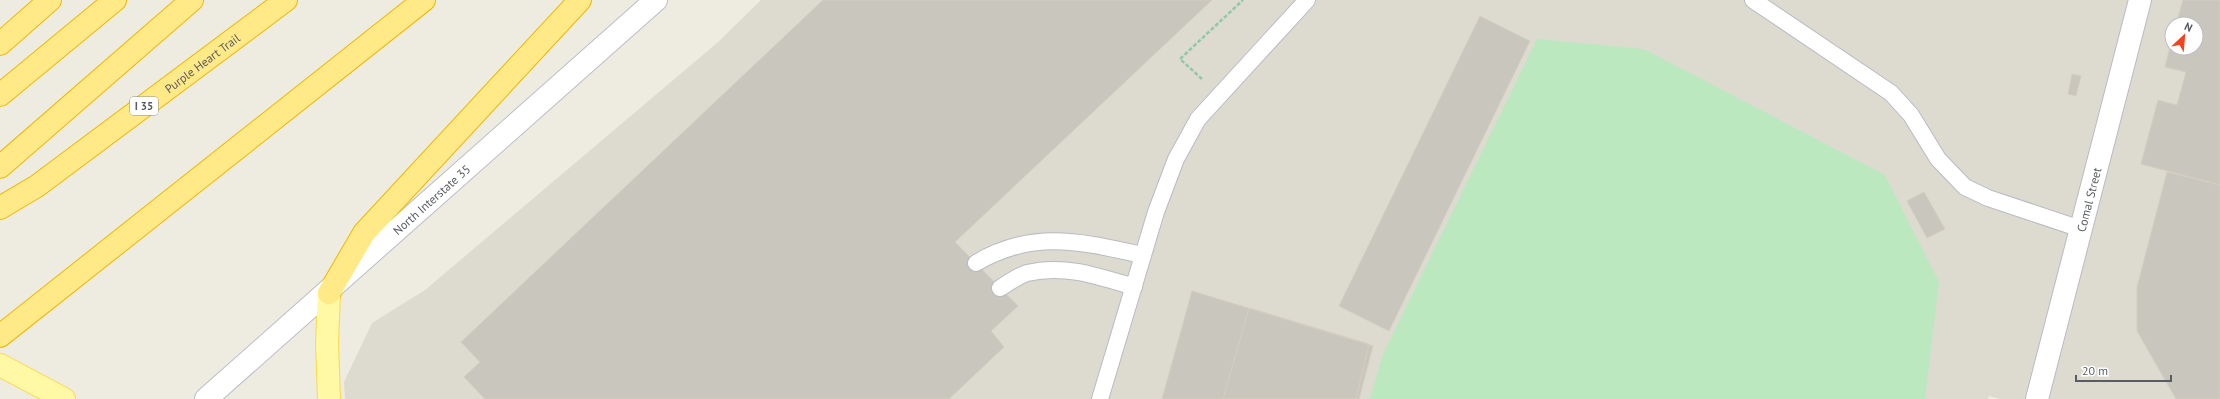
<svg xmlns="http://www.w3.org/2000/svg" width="2220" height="399" font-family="'PT Sans',sans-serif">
	<rect width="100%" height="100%" fill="#eeece1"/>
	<path fill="#dddbd0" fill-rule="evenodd" d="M761 0H2220V399H2000L1989 396 1988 399H345L344 382 372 323 425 290 717 43ZM2172 24H2196V48H2172Z"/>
	<path fill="#bbe8bf" d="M1537 39 1644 49 1885 175 1939 282 1925 399H1370L1383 354Z"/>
	<path fill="#c9c6be" stroke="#d3cebf" d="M823 0H1212L955 242 1018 306 991 331 1004 347 949 399H485L464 377 480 362 461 342Z
		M2183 0H2220V185L2141 164 2158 100 2177 105 2186 72 2165 67 2172 39V48H2196V24H2176Z
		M1480 16 1530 41 1389 331 1339 306Z
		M2072 74 2081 76 2076 96 2068 94Z
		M2167 172 2220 185V399H2176L2137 331V287Z
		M1924 192 1945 229 1927 238 1907 201Z
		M1192 291 1373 346 1359 399H1162Z
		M1249 308 1369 344 1356 399H1223Z"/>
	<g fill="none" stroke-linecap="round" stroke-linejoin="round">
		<g stroke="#b9bbc1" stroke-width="18">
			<path id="service" d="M1753 0 1891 93 1911 115 1938 159 1965 187 1988 198 2081 229
				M976 263C1033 229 1082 242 1142 255
				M1000 288C1008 283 1018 276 1027 273 1064 264 1098 276 1134 287
				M1100 399 1156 212 1176 159 1198 119 1307 0"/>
		</g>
		<g stroke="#b9bbc1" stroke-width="24">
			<g id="tertiary">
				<path id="s1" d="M2037 399 2140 0"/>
			</g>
		</g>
		<g stroke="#babdc4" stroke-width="24">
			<g id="secondary">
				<path id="s2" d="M206 399 656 0"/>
			</g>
		</g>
		<g stroke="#fbd94c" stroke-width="24">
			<path id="primary" d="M329 293 327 344 329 399
				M0 365 64 399"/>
		</g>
		<g stroke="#efb800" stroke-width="24">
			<g id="motorway">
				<path d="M0 44 50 0"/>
				<path d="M0 95 115 0"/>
				<path d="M0 167 192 0"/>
				<path id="s3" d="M0 208 37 186 286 0"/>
				<path d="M329 293 364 233 580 0"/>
				<path d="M0 336 424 0"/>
			</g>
		</g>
		<path stroke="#93c8a7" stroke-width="2.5" stroke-dasharray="4 2" stroke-linecap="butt" d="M1202 79 1180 59 1243 0"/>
		<use href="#service" stroke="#fff" stroke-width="16"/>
		<use href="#tertiary" stroke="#fff" stroke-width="22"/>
		<use href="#secondary" stroke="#fff" stroke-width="22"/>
		<use href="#primary" stroke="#fff8a5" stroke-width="22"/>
		<use href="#motorway" stroke="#ffea87" stroke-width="22"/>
	</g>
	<g text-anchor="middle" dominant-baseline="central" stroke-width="3" stroke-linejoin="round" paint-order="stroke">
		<rect fill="#fff" stroke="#8b8e92" stroke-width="1" x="130" y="97" width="28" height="18" rx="3"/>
		<g font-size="11" font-weight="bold" fill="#595d63">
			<text x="144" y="106">I 35</text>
		</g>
		<g font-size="12" fill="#595d63" stroke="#fff">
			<text stroke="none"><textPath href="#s3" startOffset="249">Purple Heart Trail</textPath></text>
			<text stroke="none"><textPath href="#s1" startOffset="206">Comal Street</textPath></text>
			<text stroke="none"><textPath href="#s2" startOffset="301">North Interstate 35</textPath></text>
		</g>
	</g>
	<g transform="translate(2184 36) rotate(26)"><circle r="19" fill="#ffffff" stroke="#bdbec1"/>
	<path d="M0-3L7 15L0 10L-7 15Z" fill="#f6421f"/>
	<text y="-6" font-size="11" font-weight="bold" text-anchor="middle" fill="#595d63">N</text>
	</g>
	<path d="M2076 375v6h95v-6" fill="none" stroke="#595d63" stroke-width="2"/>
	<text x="2082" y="375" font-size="12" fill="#595d63" stroke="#ffffff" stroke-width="3" paint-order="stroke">20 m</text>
</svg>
